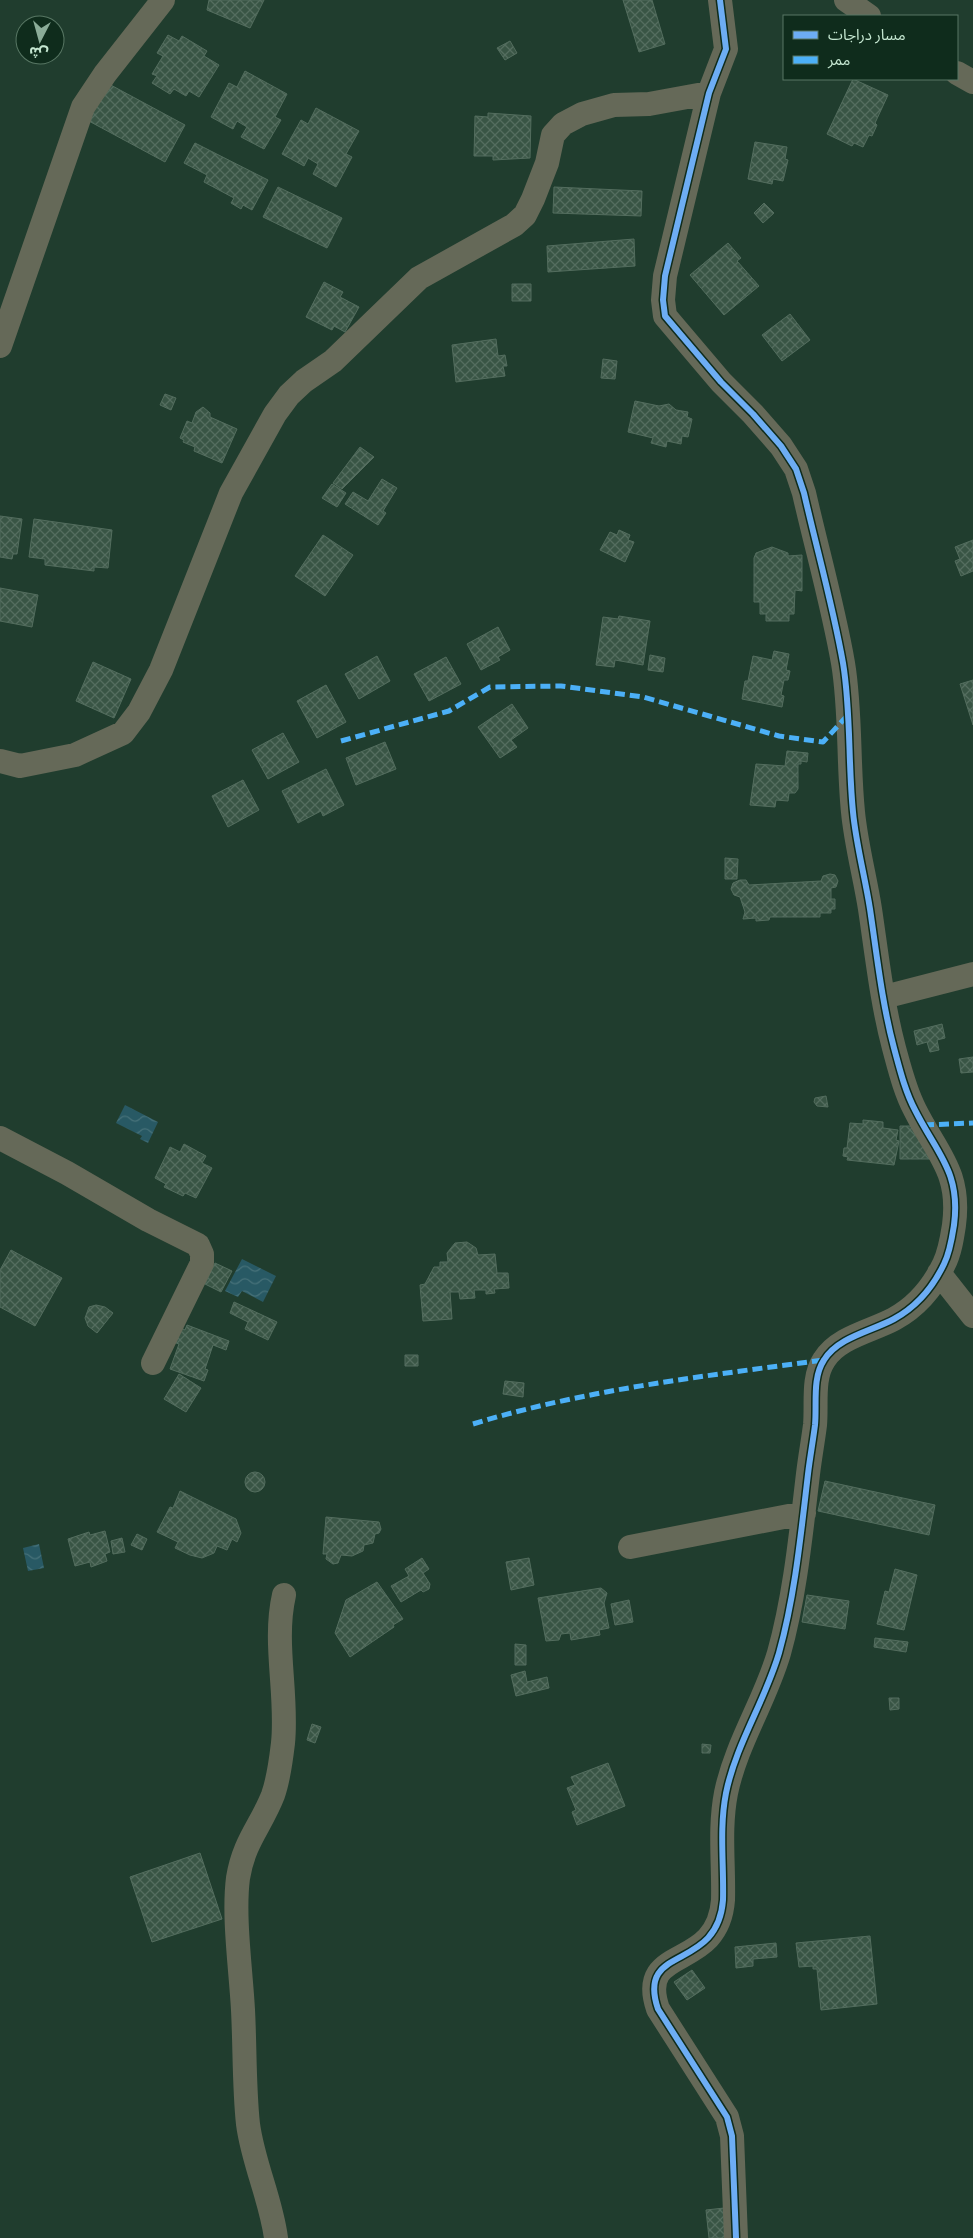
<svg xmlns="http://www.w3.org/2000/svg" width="973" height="2238" font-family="'PT Sans Narrow','Noto Sans Arabic',sans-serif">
	<defs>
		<pattern id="water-waves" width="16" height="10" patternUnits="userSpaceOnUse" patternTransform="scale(1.25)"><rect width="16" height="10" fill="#285964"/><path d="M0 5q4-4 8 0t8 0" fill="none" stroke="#467179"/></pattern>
		<pattern id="building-cross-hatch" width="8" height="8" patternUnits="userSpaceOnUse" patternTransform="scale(1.25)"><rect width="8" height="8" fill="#395545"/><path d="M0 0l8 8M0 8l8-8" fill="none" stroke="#546d5f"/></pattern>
	</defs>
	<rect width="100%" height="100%" fill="#203d2e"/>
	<path fill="url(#water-waves)" d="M125 1105 158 1122 148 1143 140 1139 142 1136 116 1123Z
		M242 1259 276 1276 263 1302 242 1291 238 1297 225 1291Z
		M39 1544 44 1568 28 1571 23 1548Z"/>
	<path fill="url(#building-cross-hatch)" stroke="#536d5e" d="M209 0H264L250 28 207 10Z
		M623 0H652L665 44 639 52Z
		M168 35 179 41 182 36 207 51 204 56 219 65 199 97 189 91 186 96 174 89 170 94 152 83 157 76 152 74 163 56 157 53Z
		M510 41 517 53 505 60 497 48Z
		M245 71 287 94 275 117 281 120 264 149 241 137 247 127 237 121 233 129 211 117 229 83 237 87Z
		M853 79 888 95 875 123 877 125 872 136 869 135 863 147 854 143 852 146 827 134Z
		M107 83 185 125 165 162 87 120Z
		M316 108 359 131 346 154 352 157 336 187 313 174 318 164 308 158 304 166 282 154 301 120 308 124Z
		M488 113 531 116 530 158 493 160V156H474L475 116 488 117Z
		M755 142 787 147 785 159 788 160 783 181 773 179 772 184 748 179Z
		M195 143 268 180 252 210 243 205 241 209 231 203 234 198 204 182 207 175 184 163Z
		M278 187 342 218 327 248 263 217Z
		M554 187 642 191 641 216 553 213Z
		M764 203 774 213 763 223 754 213Z
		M634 239 635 266 548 272 547 246Z
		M728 243 741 258 737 261 759 286 724 315 690 275Z
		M324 282 343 292 340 297 359 307 345 332 334 326 332 330 306 317Z
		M512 284H531V301H512Z
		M790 314 810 340 782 361 762 335Z
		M496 339 498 356 505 355 507 366H503L505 376 456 382 452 345Z
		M603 359 617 361 615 379 601 378Z
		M165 394 176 398 171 410 160 405Z
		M635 401 659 406 669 404 676 410 688 412 687 417 692 419 688 437 682 436 681 444 667 441 666 447 651 443 653 438 628 432Z
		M203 407 210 413V417L237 429 222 463 194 451 195 447 183 442 184 440 180 438 187 421 192 423 196 412Z
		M360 447 374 457 342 489 333 483Z
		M382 479 397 488 383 511 386 513 378 525 345 504 353 492 368 501Z
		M332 484 346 493 337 507 322 498Z
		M0 516 22 519 17 554H13L12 559 0 557Z
		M34 519 112 530 108 568 94 567V571L45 565V559L29 557Z
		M619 530 630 535 628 540 634 542 625 562 600 550 610 532 617 535Z
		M323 535 353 555 325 596 295 576Z
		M973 540V571L961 576 955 561 960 559 955 547Z
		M772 547 788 553V556L802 555V591L795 590 794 614H789V621H766V614H760V602H754V558L756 553Z
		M0 588 38 595 32 627 0 621Z
		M619 616 650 621 643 665 615 660 614 667 596 665 603 617 618 619Z
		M498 627 510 650 498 657 500 660 481 670 467 644Z
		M774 651 789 654 786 670 790 671 788 680H784L781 695 784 696 782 707 742 699 745 681H748L753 656 772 660Z
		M650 655 665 658 663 672 648 670Z
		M377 656 390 681 359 699 345 674Z
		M446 657 461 684 429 701 414 674Z
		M93 662 131 679 114 718 76 701Z
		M973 680V725L960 684Z
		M326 685 346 722 317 738 297 701Z
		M512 704 528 728 511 740 517 747 500 758 478 727Z
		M283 733 299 762 268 779 252 750Z
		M385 742 396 769 356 785 346 758Z
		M787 751 808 753 807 762 801 761V764H798V789L795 793H789L788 801 776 800 775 807 750 805 756 764 785 766Z
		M326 769 344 805 323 816 321 811 298 823 282 791Z
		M243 780 259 810 228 827 212 796Z
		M725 858 738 859 737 879H725Z
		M830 874 835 875 838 881 836 887 831 888V899H835V909H831V913H820V917H770L769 920 756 921V918L743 919 745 912 740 897 734 895 731 889 733 883 740 880H746L749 885 821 881 823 876Z
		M942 1024 945 1038 937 1040 939 1050 930 1052 927 1042 917 1045 914 1031Z
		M973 1057V1072L961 1073 959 1059Z
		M826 1096 828 1107 817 1106 814 1102 815 1098Z
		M863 1120 883 1122V1128L898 1130 896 1140 899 1141 894 1165 847 1160 848 1157 843 1156 844 1148H847L850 1123 863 1124Z
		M900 1126H918L932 1159H900Z
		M184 1144 206 1156 202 1163 212 1168 196 1198 185 1193 183 1196 164 1187 166 1184 155 1178 170 1147 180 1152Z
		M467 1242 476 1248 478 1255 495 1254 497 1273H508L509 1288 494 1289 495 1293 486 1294V1290H474L475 1298 460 1299 459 1292H450L452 1319 423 1321 420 1285 425 1284 434 1267H440V1262H448L447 1253 455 1243Z
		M11 1250 62 1278 35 1326 0 1307V1270Z
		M215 1263 232 1271 221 1292 205 1284Z
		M234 1302 277 1322 268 1340 245 1329 248 1322 230 1313Z
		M96 1305 105 1307 113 1313 97 1333 88 1326 85 1318 89 1307Z
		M187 1325 229 1341 226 1350 213 1345 205 1369 208 1370 204 1381 170 1369 179 1344 176 1343 181 1328 185 1330Z
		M405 1355H418V1366H405Z
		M179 1374 201 1388 186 1412 164 1399Z
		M505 1381 524 1383 523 1397 503 1394Z
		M245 1482a10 10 0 1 1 20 0a10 10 0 1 1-20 0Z
		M825 1481 935 1505 929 1535 818 1511Z
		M180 1491 236 1519 241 1533 237 1542 232 1539 227 1550 217 1546 214 1553 202 1558 190 1555 175 1548 178 1542 157 1532 170 1507 173 1508Z
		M326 1517 379 1522 381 1529 379 1533 375 1534 373 1543 364 1545 363 1551 352 1556 341 1555 338 1563 333 1564 326 1559 327 1554H323Z
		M105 1531 110 1552 105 1554 107 1561 91 1567 90 1562 75 1566 68 1539 89 1532 90 1535Z
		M137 1534 147 1539 142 1550 131 1545Z
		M122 1538 125 1552 113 1554 111 1541Z
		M422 1558 429 1569 423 1573 430 1584 429 1589 423 1592 421 1590 401 1602 391 1586 409 1576 405 1569Z
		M529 1558 534 1585 511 1590 506 1562Z
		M895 1569 917 1575 904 1630 877 1624 885 1591 889 1592Z
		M377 1582 403 1619 393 1625 394 1627 350 1657 335 1633 346 1600Z
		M601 1588 607 1593 604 1603 609 1628 599 1630 600 1635 571 1640 570 1633 561 1634 559 1640 546 1641 538 1598Z
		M807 1595 849 1601 845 1629 802 1622Z
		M629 1600 633 1622 615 1625 611 1604Z
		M875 1638 908 1642 906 1652 874 1647Z
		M515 1644 526 1645V1665H515Z
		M525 1671 527 1682 547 1677 549 1688 516 1696 511 1675Z
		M889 1698H899V1709L890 1710Z
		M312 1724 321 1727 315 1743 307 1740Z
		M702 1744 711 1745 710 1753H702Z
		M608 1763 625 1806 577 1825 572 1812 576 1810 567 1788 575 1785 571 1777Z
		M200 1853 222 1919 152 1942 130 1877Z
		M870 1936 877 2004 821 2010 817 1969H813V1966L799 1967 796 1943Z
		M776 1943 777 1957 753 1959V1966L736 1968 735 1947Z
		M692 1970 705 1988 687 2000 674 1982Z
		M724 2208 727 2238H709L706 2210Z"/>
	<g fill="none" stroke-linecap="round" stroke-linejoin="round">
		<path stroke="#656958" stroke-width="24" d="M720 0 726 49 709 93 665 276 663 300 665 316 721 382 753 414 781 446 796 469 804 493C817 550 833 606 843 663 851 710 848 763 853 812 856 844 865 877 870 909 877 956 882 1003 894 1048 900 1070 905 1091 915 1110 937 1154 961 1172 954 1225 952 1238 950 1252 944 1264 933 1287 916 1307 894 1319 872 1331 838 1337 824 1360 812 1378 817 1404 815 1425 813 1441 810 1457 808 1474 801 1533 795 1596 779 1653 765 1701 736 1744 726 1793 719 1829 724 1864 723 1900 722 1914 718 1927 708 1938 684 1964 641 1959 658 2009L727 2117 732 2136 736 2238
			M846 0 869 16
			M957 73 973 82
			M0 346 83 107 105 74 163 0
			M0 761 20 766 75 755 123 733 139 712 161 670 231 493 275 414 289 395 304 381 333 361 419 278 514 225 525 215 533 199 547 163 553 135 563 124 582 114 614 105 649 104 709 93
			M884 997 973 974
			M0 1138 67 1173 148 1220 198 1245 202 1254V1263L153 1363
			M939 1273 973 1316
			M630 1547 804 1513
			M276 2238C271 2199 253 2163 248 2124 244 2087 245 2048 243 2010 241 1971 233 1917 238 1878 244 1841 261 1826 273 1795 279 1778 281 1760 283 1743 288 1694 273 1643 284 1595"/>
		<path stroke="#4cb0f7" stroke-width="5" stroke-dasharray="10 5" stroke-linecap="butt" d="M341 741 449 711 490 687 561 686 643 697 779 736 823 742 847 716
			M924 1125 973 1123
			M473 1424C587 1389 706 1376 823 1360"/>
		<g stroke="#0f2c1c" stroke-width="9">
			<path id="cycleway" d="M720 0 726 49 709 93 665 276 663 300 665 316 721 382 753 414 781 446 796 469 804 493C817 550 833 606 843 663 851 710 848 763 853 812 856 844 865 877 870 909 877 956 882 1003 894 1048 900 1070 905 1091 915 1110 937 1154 961 1172 954 1225 952 1238 950 1252 944 1264 933 1287 916 1307 894 1319 872 1331 838 1337 824 1360 812 1378 817 1404 815 1425 813 1441 810 1457 808 1474 801 1533 795 1596 779 1653 765 1701 736 1744 726 1793 719 1829 724 1864 723 1900 722 1914 718 1927 708 1938 684 1964 641 1959 658 2009L727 2117 732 2136 736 2238"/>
		</g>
		<use href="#cycleway" stroke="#6dadf4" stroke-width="6"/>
	</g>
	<rect x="783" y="15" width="175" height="65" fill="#0f2c1c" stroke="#587764"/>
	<rect x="793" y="31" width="25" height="8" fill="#6dadf4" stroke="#587764"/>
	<text x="828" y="40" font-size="15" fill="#c5e7d1">مسار دراجات</text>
	<rect x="793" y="56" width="25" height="8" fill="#4cb0f7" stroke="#587764"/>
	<text x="828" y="65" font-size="15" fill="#c5e7d1">ممر</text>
	<g transform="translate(40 40) rotate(186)"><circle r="24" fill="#0f2c1c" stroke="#587764"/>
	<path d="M0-4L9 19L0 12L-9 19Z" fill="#8bac98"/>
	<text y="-8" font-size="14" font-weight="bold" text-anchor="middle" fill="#c5e7d1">ش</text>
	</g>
</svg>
